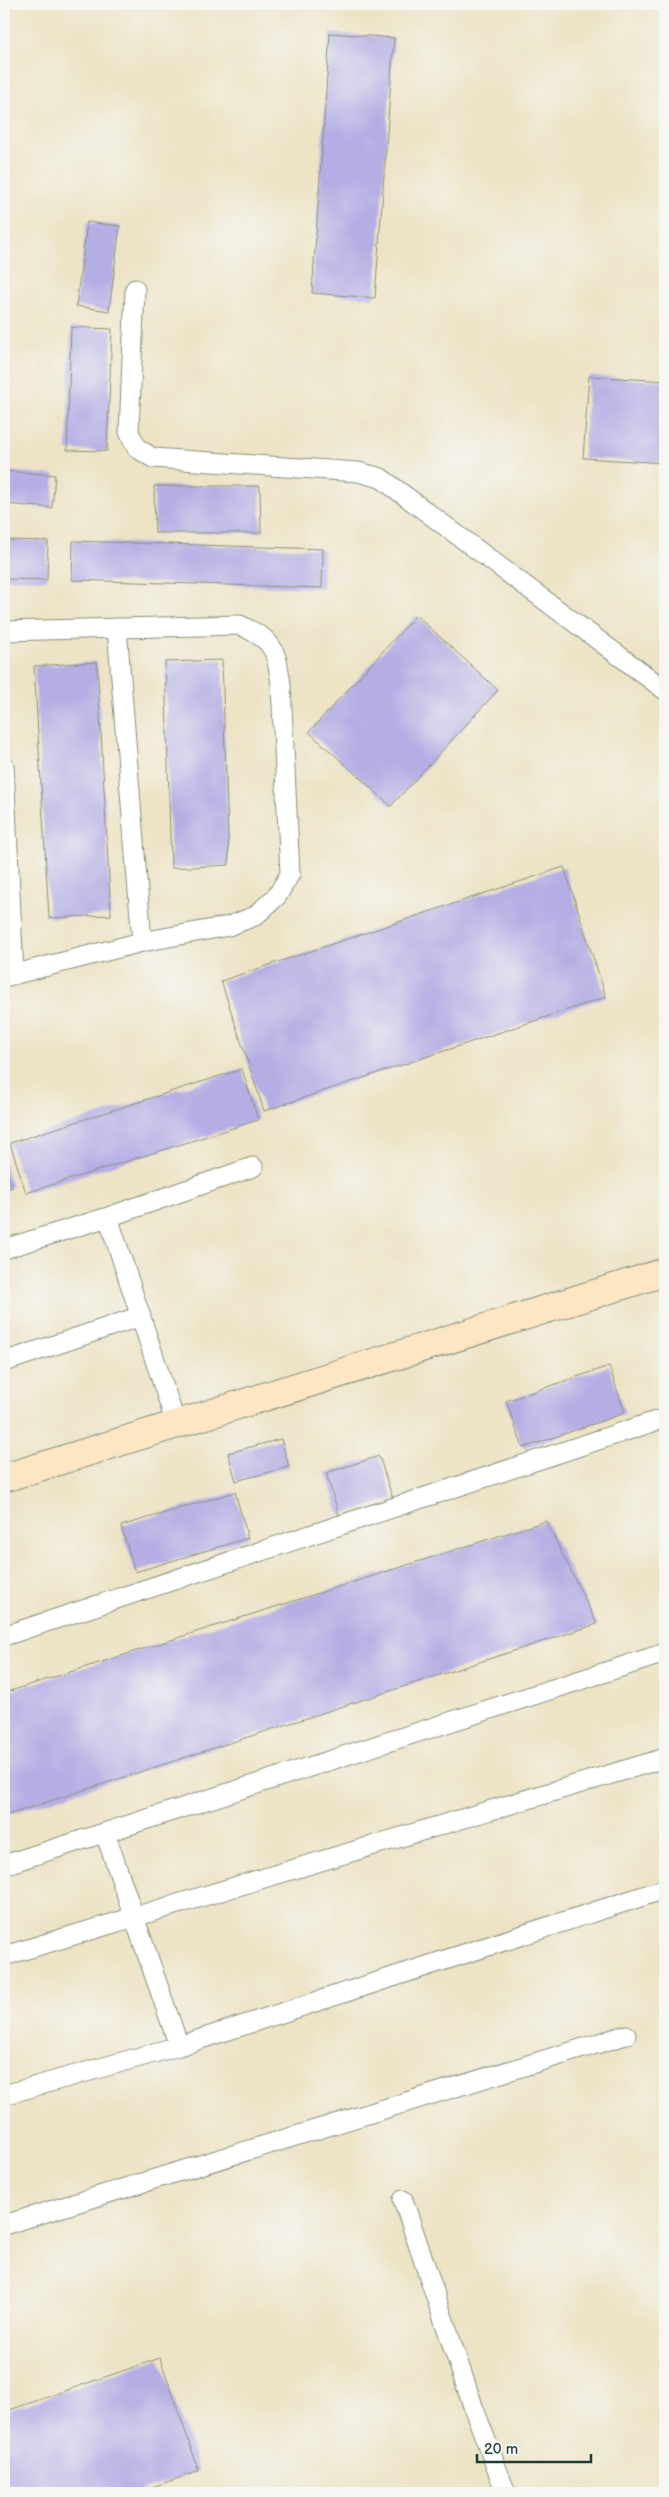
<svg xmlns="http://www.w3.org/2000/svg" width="669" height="2497" font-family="'Balsamiq Sans',sans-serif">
	<rect width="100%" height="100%" fill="#f6f6f2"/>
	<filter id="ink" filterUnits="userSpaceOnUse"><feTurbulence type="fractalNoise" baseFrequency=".02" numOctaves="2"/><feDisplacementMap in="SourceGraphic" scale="10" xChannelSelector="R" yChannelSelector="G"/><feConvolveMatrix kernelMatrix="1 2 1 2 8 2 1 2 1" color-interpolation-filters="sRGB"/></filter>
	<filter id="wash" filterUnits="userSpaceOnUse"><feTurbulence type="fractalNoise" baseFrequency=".0096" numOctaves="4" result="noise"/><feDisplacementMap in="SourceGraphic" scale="20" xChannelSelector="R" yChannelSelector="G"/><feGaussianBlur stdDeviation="1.12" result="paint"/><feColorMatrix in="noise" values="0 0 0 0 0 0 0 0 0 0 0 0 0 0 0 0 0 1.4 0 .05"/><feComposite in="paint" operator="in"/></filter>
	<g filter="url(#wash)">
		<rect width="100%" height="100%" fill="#ede3c5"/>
		<g id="blocks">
			<path fill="#b5aee4" d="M330 33 394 38 375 298 312 293Z
				M87 222 120 226 109 311 76 306Z
				M71 327 112 329 107 451 67 450Z
				M589 376 665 381V463L583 458Z
				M5 471 55 475 52 508 4 504Z
				M154 486H260L261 533H155Z
				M4 540 48 541 47 580 4 579Z
				M73 541 323 549 322 588 72 580Z
				M416 615 498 690 391 806 309 732Z
				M222 660 229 865 171 868 165 662Z
				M97 662 111 915 49 918 34 666Z
				M564 867 606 997 264 1111 221 981Z
				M242 1069 258 1120 26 1193 10 1143Z
				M4 1162 12 1187 4 1190Z
				M609 1366 625 1413 523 1448 506 1401Z
				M281 1439 289 1467 236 1481 228 1453Z
				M379 1456 393 1499 339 1515 326 1473Z
				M235 1492 248 1538 135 1572 121 1526Z
				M546 1521 597 1624 4 1816V1693Z
				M160 2358 199 2471 135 2493H4V2412Z"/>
		</g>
	</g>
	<g filter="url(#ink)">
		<use href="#blocks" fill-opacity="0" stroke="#86907c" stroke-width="1"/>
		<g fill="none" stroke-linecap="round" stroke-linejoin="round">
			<g stroke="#86907c" stroke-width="21">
				<path id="service" d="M135 289 129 432 137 448 153 458 358 472 381 478 665 690
					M117 628 142 942
					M4 631 240 625C274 641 276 648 281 685L290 874 277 896 255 916 229 926 142 942 4 977
					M4 766 14 975
					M108 1217 253 1167
					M4 1249 108 1217 176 1424
					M4 1362 141 1316
					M4 1636 665 1418
					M105 1833 179 2046
					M4 1865 665 1653
					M4 1956 665 1758
					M4 2095 179 2046 665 1889
					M403 2200 474 2409 506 2493
					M4 2225 626 2035"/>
			</g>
			<g stroke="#86907c" stroke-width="30">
				<path id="secondary" d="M4 1478 665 1272"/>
			</g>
			<use href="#service" stroke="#fff" stroke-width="19"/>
			<use href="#secondary" stroke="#fce6c4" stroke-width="28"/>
		</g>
	</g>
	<rect width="669" height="2497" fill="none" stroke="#f6f6f2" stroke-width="20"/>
	<path d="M477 2454v8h114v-8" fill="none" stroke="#1f3d34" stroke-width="2.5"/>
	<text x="484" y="2454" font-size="15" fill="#1f3d34" stroke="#f6f6f2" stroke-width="4" paint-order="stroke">20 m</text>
</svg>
